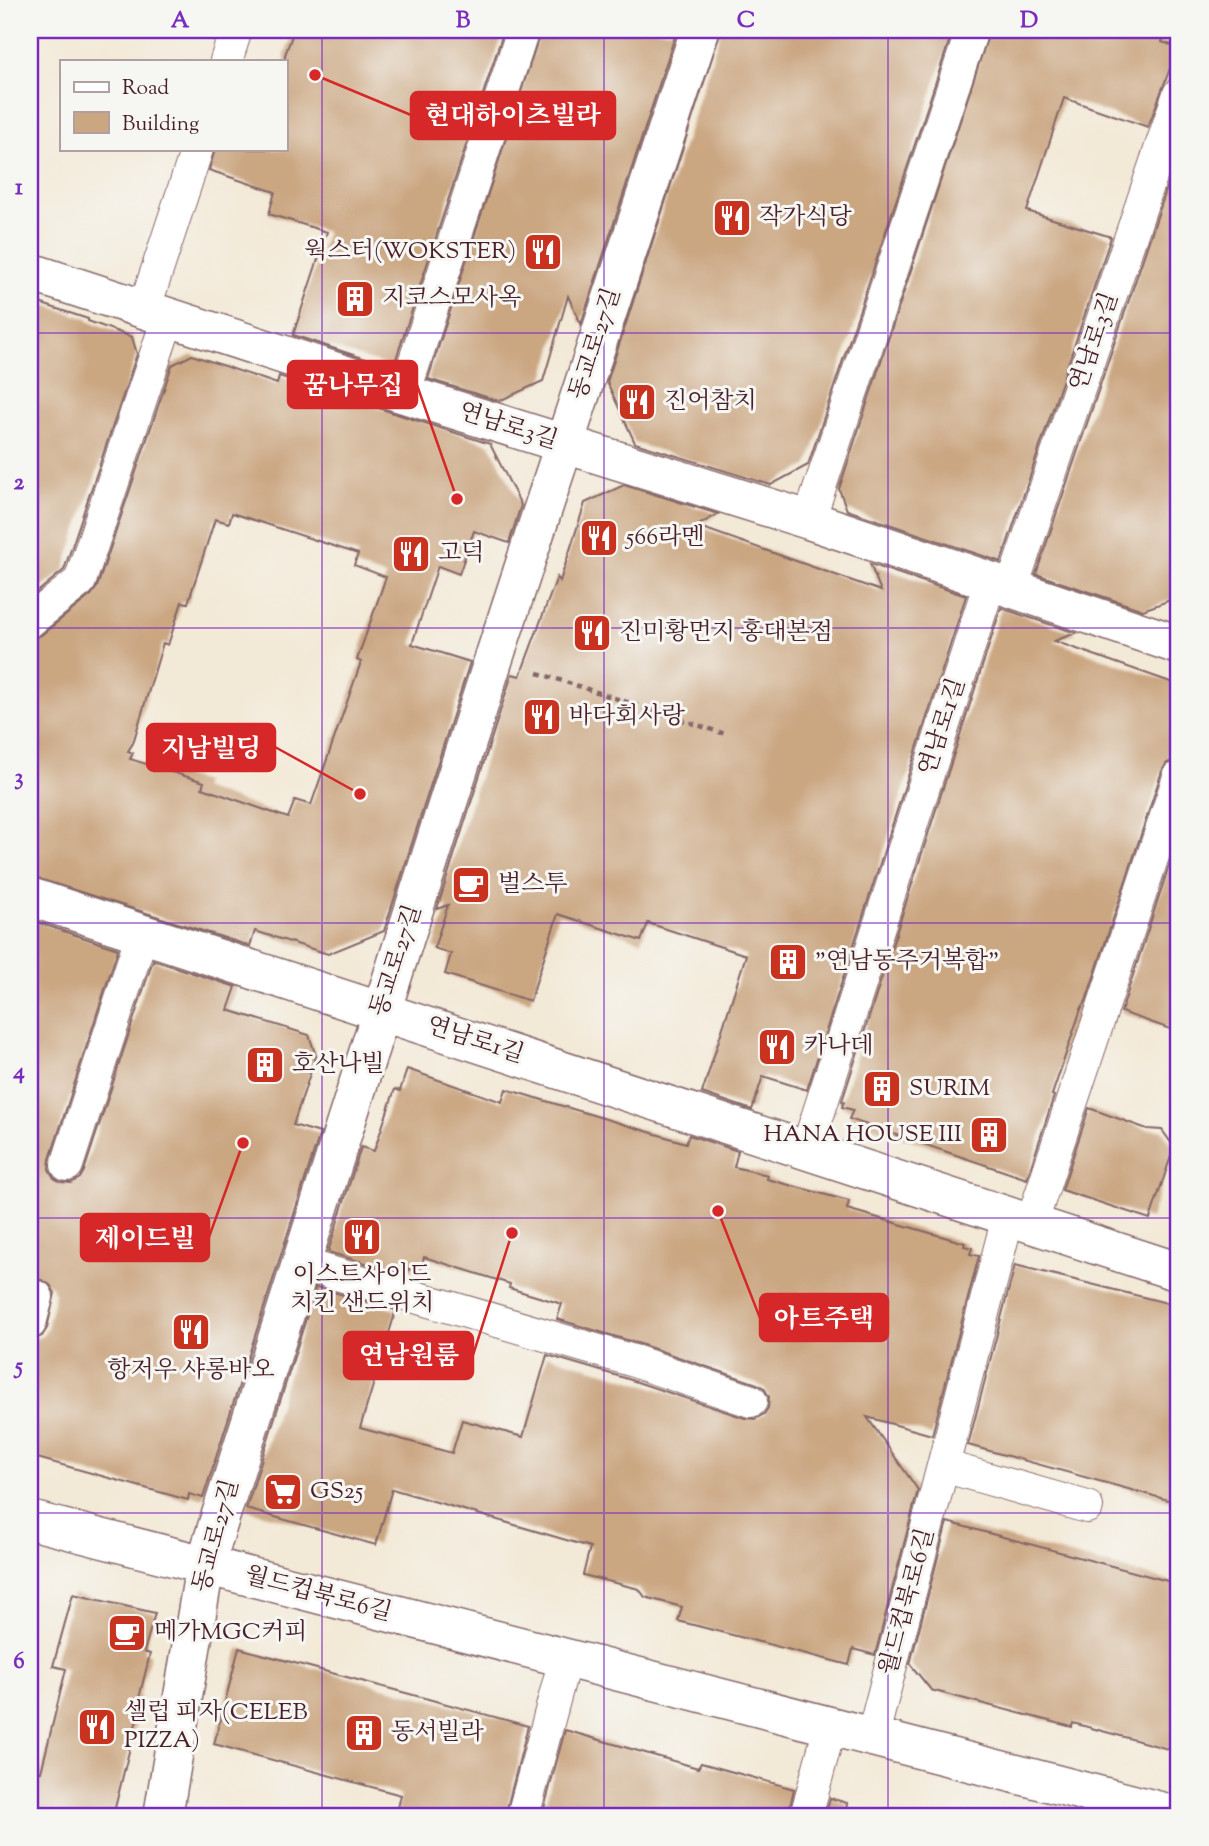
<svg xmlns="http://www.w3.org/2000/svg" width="1209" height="1846" font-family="'Sorts Mill Goudy','Noto Serif KR',serif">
	<rect width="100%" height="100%" fill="#f6f6f2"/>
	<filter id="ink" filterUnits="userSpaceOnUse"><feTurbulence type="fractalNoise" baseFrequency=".0143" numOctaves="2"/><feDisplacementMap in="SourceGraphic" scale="14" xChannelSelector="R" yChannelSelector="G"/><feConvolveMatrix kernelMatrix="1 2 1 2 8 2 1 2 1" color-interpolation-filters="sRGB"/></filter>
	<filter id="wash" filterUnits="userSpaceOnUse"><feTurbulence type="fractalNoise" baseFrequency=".00686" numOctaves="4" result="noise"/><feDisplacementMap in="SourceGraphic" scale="28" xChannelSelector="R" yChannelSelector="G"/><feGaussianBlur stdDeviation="1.57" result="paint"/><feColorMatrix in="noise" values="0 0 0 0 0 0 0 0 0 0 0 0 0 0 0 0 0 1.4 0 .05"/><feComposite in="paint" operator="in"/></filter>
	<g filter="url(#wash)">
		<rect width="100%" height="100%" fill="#f3e9d7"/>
		<g id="blocks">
			<path fill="#caa681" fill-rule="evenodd" d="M294 30H504L393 368 293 335 327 232 269 214 275 192 209 170 215 149H285V55Z
				M541 30H677L581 324 568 296 543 381 499 401 428 379Z
				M721 30H953L808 465 771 485 635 443 607 382Z
				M990 30H1166L1162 42 1178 47 1148 127 1064 98 1027 211 1111 237 1001 562 847 510 839 489Z
				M1175 164 1179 165V597L1143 610 1036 574Z
				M30 300 88 319V321L132 337 137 354 64 570 30 598Z
				M192 355 277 384 279 376 490 444 521 505 509 543 474 531 459 574 438 566 412 644 470 662 384 931 328 954 255 931 250 946 30 876V639L41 635 91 595 97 587 172 365ZM232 513 358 554 354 565 386 577 357 660 361 662 311 805 295 800 288 818 202 788 204 782 130 759 133 753 128 751 133 743 163 643 168 645 182 602 188 603 215 519 229 523Z
				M624 485 718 514 697 526 881 591 870 564 966 596 807 1090 763 1076 752 1110 702 1093 746 955 648 923 641 941 558 914 530 1001 445 974 451 954 434 948 448 905 437 909 512 674 520 676 557 577 560 581 585 503Z
				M1001 608 1076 633 1054 641 1179 685V759L1167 763 1162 771 1086 1001 1081 1009 1052 1095 1054 1096 1027 1179 849 1119 853 1110 842 1107 844 1102 842 1101Z
				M1179 835V1032L1121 1012Z
				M30 920 118 949 50 1159 49 1169 54 1178 61 1182 71 1183 80 1178 84 1171 153 960 236 987 228 1010 309 1035 316 1056 293 1125 320 1133 203 1498 189 1494 188 1500 30 1456V1341L42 1336 47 1328 55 1293 50 1285 42 1280 30 1281Z
				M407 1069 502 1102 506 1089 686 1143 689 1135 738 1151 734 1167 768 1175 767 1179 849 1201 847 1209 965 1243 964 1246 972 1248 970 1254 979 1256 932 1435 867 1417 918 1490 875 1655 853 1649 849 1665 678 1621 682 1607 645 1597 639 1589 583 1575 590 1547 392 1489 376 1545 246 1509 316 1287 396 1310 360 1428 452 1453 462 1420 523 1437 547 1355 628 1379 745 1418 755 1419 764 1414 768 1408 769 1397 764 1388 757 1384 640 1344 557 1319 562 1304 509 1288 510 1284 424 1257 420 1272 408 1269 406 1275 328 1252 361 1147 374 1151 395 1089 400 1091Z
				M1089 1108 1147 1129 1162 1130 1174 1147 1150 1219 1062 1190Z
				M1015 1265 1179 1306V1503L968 1445Z
				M947 1522 1179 1584V1752L1073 1723 1072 1727 931 1690 910 1664Z
				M73 1594 155 1613 144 1652 150 1654 139 1698 142 1699 113 1816H30V1770L41 1772 66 1669 53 1666Z
				M239 1648 528 1726 505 1816H396L401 1795 214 1744Z
				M565 1730 698 1768 701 1763 794 1789 788 1816H542Z
				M830 1798 847 1803 845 1816H825Z"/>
		</g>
	</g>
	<g filter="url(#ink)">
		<use href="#blocks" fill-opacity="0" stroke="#856667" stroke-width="2"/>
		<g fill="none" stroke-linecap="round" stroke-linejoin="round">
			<g stroke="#856667" stroke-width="34">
				<path id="service" d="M226 61 236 30
					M144 310 197 149
					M404 394 523 30
					M809 520 972 30
					M1011 590 1179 94
					M30 621 80 581 168 318
					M806 1152 990 582
					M67 1165 142 934
					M1031 1225 1179 777
					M299 1263 634 1361 751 1401
					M30 1323 37 1297
					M943 1466 1087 1507
					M872 1738 1008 1217
					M523 1816 565 1659
					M806 1816 830 1727"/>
			</g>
			<g stroke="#856667" stroke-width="41">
				<path id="minor" d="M30 272 404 394 809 520 1179 645
					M30 897 1179 1272
					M30 1520 1179 1816
					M163 1816 205 1565 494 658 700 30"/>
			</g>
			<path stroke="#856667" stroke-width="4.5" stroke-dasharray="5 5" stroke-linecap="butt" d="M538 673 725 734"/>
			<use href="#service" stroke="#fff" stroke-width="32"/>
			<use href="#minor" stroke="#fff" stroke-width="38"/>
		</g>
	</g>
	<path fill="none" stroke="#7b2cbf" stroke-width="2" stroke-opacity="0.55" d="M322 30V1816M604 30V1816M888 30V1816M30 333H1179M30 628H1179M30 923H1179M30 1218H1179M30 1513H1179"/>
	<defs>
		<g id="restaurant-square" transform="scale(2.0125)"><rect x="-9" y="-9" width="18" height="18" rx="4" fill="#c8321e" stroke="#f6f6f2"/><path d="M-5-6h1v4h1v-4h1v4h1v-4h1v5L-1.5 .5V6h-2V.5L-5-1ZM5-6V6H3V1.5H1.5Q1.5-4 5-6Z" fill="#fff"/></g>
		<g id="building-square" transform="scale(2.0125)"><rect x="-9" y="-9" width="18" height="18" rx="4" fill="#c8321e" stroke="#f6f6f2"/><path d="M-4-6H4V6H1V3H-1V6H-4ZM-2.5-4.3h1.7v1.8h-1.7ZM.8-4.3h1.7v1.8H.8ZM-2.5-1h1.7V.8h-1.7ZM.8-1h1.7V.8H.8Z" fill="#fff"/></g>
		<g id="cafe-square" transform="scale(2.0125)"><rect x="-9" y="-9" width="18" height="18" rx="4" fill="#c8321e" stroke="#f6f6f2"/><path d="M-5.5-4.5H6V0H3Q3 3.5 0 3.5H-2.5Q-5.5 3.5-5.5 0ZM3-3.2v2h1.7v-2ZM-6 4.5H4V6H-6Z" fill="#fff"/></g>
		<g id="supermarket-square" transform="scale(2.0125)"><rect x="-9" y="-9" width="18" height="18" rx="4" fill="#c8321e" stroke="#f6f6f2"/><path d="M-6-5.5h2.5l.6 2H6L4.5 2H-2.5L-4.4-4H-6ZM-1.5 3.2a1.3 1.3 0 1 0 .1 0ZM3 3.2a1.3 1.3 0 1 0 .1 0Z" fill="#fff"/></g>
	</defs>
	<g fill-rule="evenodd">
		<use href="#restaurant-square" x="732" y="218"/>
		<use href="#restaurant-square" x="543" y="252"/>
		<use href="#building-square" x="355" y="299"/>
		<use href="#restaurant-square" x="637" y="402"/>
		<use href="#restaurant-square" x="599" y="538"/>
		<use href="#restaurant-square" x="411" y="554"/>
		<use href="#restaurant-square" x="592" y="633"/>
		<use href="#restaurant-square" x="542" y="717"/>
		<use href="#cafe-square" x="471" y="885"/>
		<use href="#building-square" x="788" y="962"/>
		<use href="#restaurant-square" x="777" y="1047"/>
		<use href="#building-square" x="265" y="1065"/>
		<use href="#building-square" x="882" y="1089"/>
		<use href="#building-square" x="989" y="1135"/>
		<use href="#restaurant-square" x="362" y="1237"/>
		<use href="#restaurant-square" x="191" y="1332"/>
		<use href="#supermarket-square" x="283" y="1492"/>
		<use href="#cafe-square" x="127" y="1633"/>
		<use href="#restaurant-square" x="97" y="1727"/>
		<use href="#building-square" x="364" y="1733"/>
	</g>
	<g text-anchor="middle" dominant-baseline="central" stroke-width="6" stroke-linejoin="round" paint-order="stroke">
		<g font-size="24" fill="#4a1f2b" stroke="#f6f6f2" text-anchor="start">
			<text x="759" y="218">작가식당</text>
			<text x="516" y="252" text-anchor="end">웍스터(WOKSTER)</text>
			<text x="382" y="299">지코스모사옥</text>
			<text x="664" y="402">진어참치</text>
			<text x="626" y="538">566라멘</text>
			<text x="438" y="554">고덕</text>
			<text x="619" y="633">진미황먼지 홍대본점</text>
			<text x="569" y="717">바다회사랑</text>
			<text x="498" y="885">벌스투</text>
			<text x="815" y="962">"연남동주거복합"</text>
			<text x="804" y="1047">카나데</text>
			<text x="292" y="1065">호산나빌</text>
			<text x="909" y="1089">SURIM</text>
			<text x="962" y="1135" text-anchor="end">HANA HOUSE III</text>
			<text x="362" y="1276" text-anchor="middle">이스트사이드<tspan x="362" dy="28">치킨 샌드위치</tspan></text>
			<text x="191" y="1371" text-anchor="middle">항저우 샤롱바오</text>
			<text x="310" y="1492">GS25</text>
			<text x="154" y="1633">메가MGC커피</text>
			<text x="124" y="1713">셀럽 피자(CELEB<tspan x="124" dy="28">PIZZA)</tspan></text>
			<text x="391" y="1733">동서빌라</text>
		</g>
		<g font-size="24" fill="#4a1f2b" stroke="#f6f6f2">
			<text transform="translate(1095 342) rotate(-71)">연남로3길</text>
			<text transform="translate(596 344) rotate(-72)">동교로27길</text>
			<text transform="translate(508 427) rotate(18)">연남로3길</text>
			<text transform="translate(943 727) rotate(-72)">연남로1길</text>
			<text transform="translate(397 961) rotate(-72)">동교로27길</text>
			<text transform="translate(475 1041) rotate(18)">연남로1길</text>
			<text transform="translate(217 1536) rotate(-75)">동교로27길</text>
			<text transform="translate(318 1595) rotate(15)">월드컵북로6길</text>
			<text transform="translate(908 1602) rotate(-75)">월드컵북로6길</text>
		</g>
	</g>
	<path fill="none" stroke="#d62828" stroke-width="2.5" d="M315 75L411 115M457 499L417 385M360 794L275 747M243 1143L209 1237M718 1211L760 1318M512 1233L473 1355"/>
	<g fill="#d62828" stroke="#f6f6f2" stroke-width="2.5">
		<circle cx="315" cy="75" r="7"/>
		<circle cx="457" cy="499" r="7"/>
		<circle cx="360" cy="794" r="7"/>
		<circle cx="243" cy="1143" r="7"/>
		<circle cx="718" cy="1211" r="7"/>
		<circle cx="512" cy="1233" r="7"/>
	</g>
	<g fill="#d62828" stroke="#d62828" stroke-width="2.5">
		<rect x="411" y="92" width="204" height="47" rx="7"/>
		<rect x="288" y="361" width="129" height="47" rx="7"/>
		<rect x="147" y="724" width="128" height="47" rx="7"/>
		<rect x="81" y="1214" width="128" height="47" rx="7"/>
		<rect x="760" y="1294" width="128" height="47" rx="7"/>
		<rect x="344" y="1332" width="129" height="47" rx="7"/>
	</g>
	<g font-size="26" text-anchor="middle" font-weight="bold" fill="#fff">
		<text x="513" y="124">현대하이츠빌라</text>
		<text x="353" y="394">꿈나무집</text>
		<text x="211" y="757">지남빌딩</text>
		<text x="145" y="1247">제이드빌</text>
		<text x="824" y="1327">아트주택</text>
		<text x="409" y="1364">연남원룸</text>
	</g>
	<rect width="1209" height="1846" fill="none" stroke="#f6f6f2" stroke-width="77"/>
	<rect x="60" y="60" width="228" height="91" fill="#f6f6f2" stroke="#b1a0a2" stroke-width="2"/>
	<rect x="74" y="82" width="35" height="10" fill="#ffffff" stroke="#b1a0a2" stroke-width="2"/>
	<text x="122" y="94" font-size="21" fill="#4a1f2b">Road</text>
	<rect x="74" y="112" width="35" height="21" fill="#caa681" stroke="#b1a0a2" stroke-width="2"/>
	<text x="122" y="130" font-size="21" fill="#4a1f2b">Building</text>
	<rect x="38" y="38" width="1132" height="1770" fill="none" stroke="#7b2cbf" stroke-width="2.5"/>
	<g font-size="23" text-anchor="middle" font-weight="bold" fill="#7b2cbf">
		<text x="180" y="27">A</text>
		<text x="463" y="27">B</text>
		<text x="746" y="27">C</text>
		<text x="1029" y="27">D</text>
		<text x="19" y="194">1</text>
		<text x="19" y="489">2</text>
		<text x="19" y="784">3</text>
		<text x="19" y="1078">4</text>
		<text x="19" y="1373">5</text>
		<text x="19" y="1668">6</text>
	</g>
</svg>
